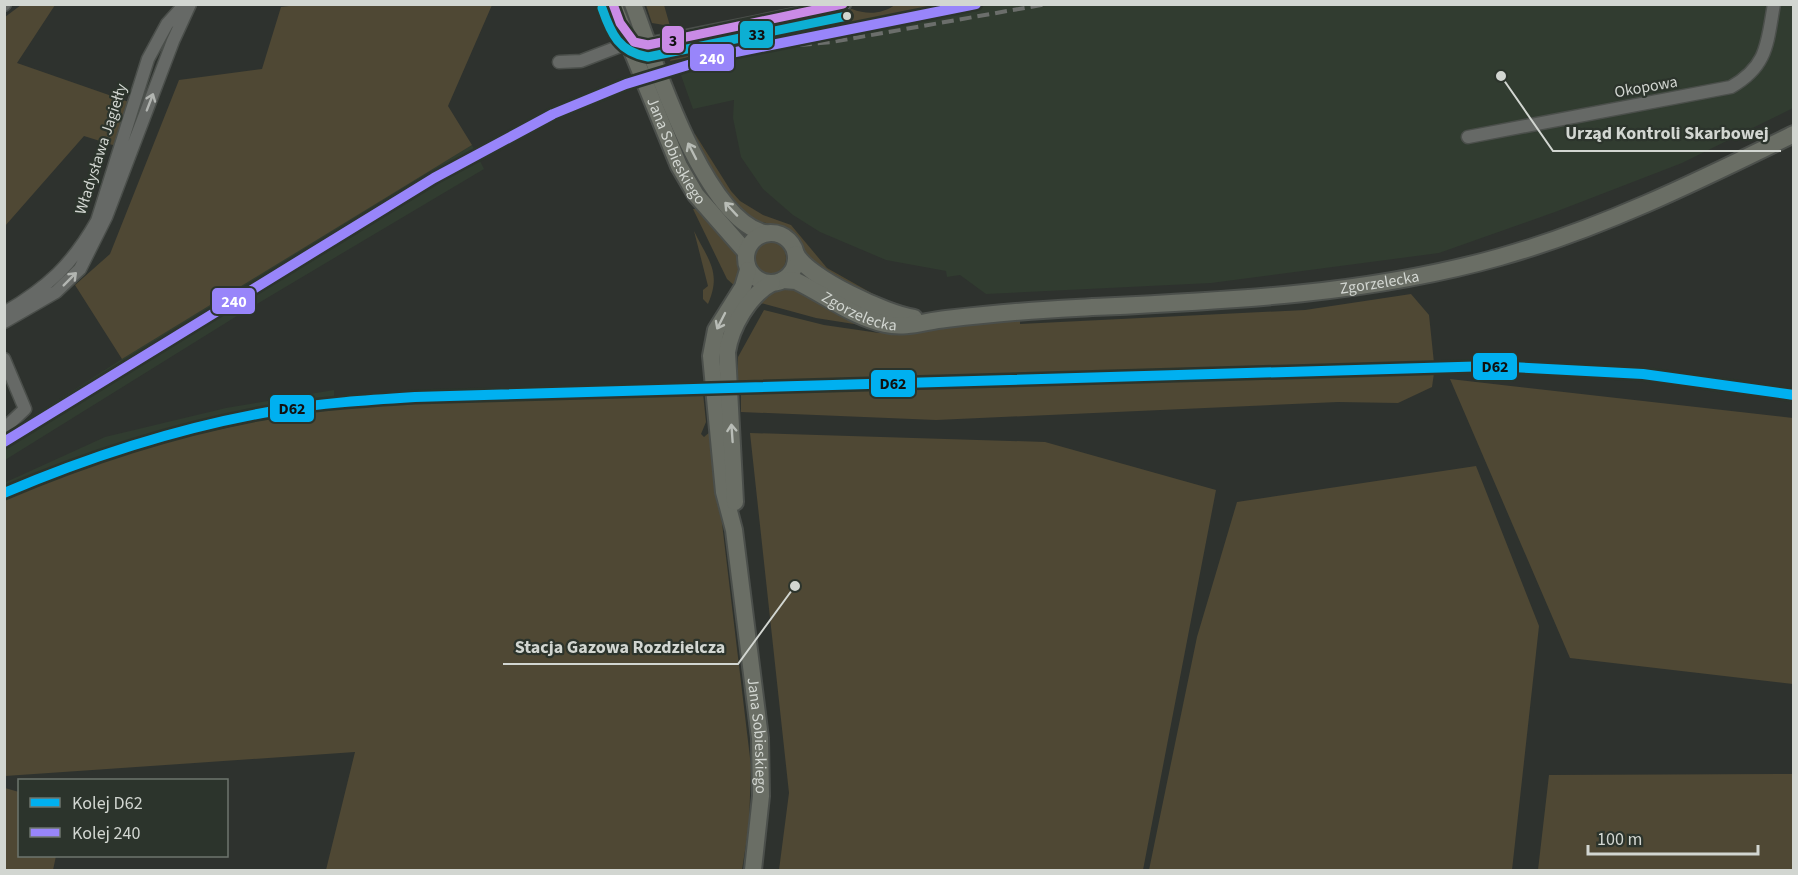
<svg xmlns="http://www.w3.org/2000/svg" width="1798" height="875" font-family="'Source Sans 3',sans-serif">
	<rect width="100%" height="100%" fill="#2e322e"/>
	<path fill="#313c30" d="M963 5H1793V108L1682 163 1555 212 1439 253 1211 283 986 294 960 275 947 277 946 271 886 260 820 232 793 215 763 189 741 157 733 118 734 100 693 109 677 64 721 52Z
		M472 145 484 169 245 311 5 460V434L122 359Z
		M334 390V420L5 514 4 483 105 437 226 408Z"/>
	<path fill="#4f4834" d="M21 5H55L17 63 129 102 116 146 84 136 5 226V17Z
		M297 5H492L448 106 472 145 122 359 75 285 110 254 179 80 262 69 281 7Z
		M646 5H664L670 26 652 23Z
		M895 5H950L670 61 673 51 677 47 852 9C867 15 882 14 895 5Z
		M695 134 731 191 740 201 763 215 791 225 827 268 882 299 878 303 805 258 798 238 787 228 749 219 718 182 695 139Z
		M693 209H701L736 249 740 277 737 288 727 279Z
		M694 231C708 260 722 272 708 304L703 299V290L708 286Z
		M752 258a17 17 0 1 1 34 0a17 17 0 1 1-34 0Z
		M791 287 873 327 816 318 757 302 770 293Z
		M1411 294 1429 315 1434 363 738 381V357L764 310 824 325 879 333 1020 319V324L1305 310Z
		M1434 373 1432 387 1398 403 1338 402 936 420 741 412V393L744 392Z
		M1450 379 1793 418V684L1570 658Z
		M703 393 706 422 701 434 704 437 711 431 751 766 749 825 742 870H326L355 752 5 776V500L69 472 176 439 302 411 433 400Z
		M750 433 1045 442 1216 490 1143 870H779L789 793Z
		M1476 466 1539 626 1512 870H1149L1197 637 1237 502Z
		M1793 774V870H1538L1549 775Z
		M5 788 19 792 20 856H56L53 870H5Z"/>
	<g fill="none" stroke-linecap="round" stroke-linejoin="round">
		<g stroke="#4b4f4b" stroke-width="15">
			<path id="minor" d="M4 5 5 4
				M641 45 845 4
				M559 62 581 61 628 43
				M1468 137 1731 87C1768 66 1767 43 1774 4
				M4 313C48 287 72 265 97 221L148 59 167 24 185 4
				M4 322 56 292 80 269 106 217 173 41 190 4
				M4 359 25 409 6 427"/>
		</g>
		<g stroke="#4b4f4b" stroke-width="20">
			<g id="major">
				<path id="s1" d="M613 4 679 166 696 195 746 252"/>
				<path d="M633 4C654 60 703 217 764 233"/>
				<circle cx="771" cy="258" r="25"/>
				<path d="M796 254C808 278 887 314 914 318"/>
				<path id="s2" d="M748 270 743 287 716 330 711 356 724 492 734 530 760 738 761 796 753 870"/>
				<path id="s3" d="M783 280 796 281C825 295 853 317 885 324 907 329 925 321 946 319 990 314 1033 310 1076 308 1219 301 1362 296 1500 257 1603 228 1698 181 1794 134"/>
				<path d="M735 502 727 352C731 327 749 295 772 283"/>
			</g>
		</g>
		<use href="#minor" stroke="#666966" stroke-width="12"/>
		<use href="#major" stroke="#6a6e65" stroke-width="16"/>
		<path stroke="#6b6e6b" stroke-width="4" stroke-dasharray="12 6" stroke-linecap="butt" d="M746 50 832 42 1047 4"/>
		<g stroke="#2c342c" stroke-width="14">
			<path id="bus-1" d="M613 4 620 23 634 42 648 45 843 4"/>
		</g>
		<g stroke="#2c342c" stroke-width="14">
			<path id="bus-2" d="M602 8C611 34 619 52 648 57L847 16"/>
		</g>
		<use href="#bus-1" stroke="#ca8be6" stroke-width="9"/>
		<use href="#bus-2" stroke="#0dafd3" stroke-width="9"/>
		<g stroke="#2c342c" stroke-width="15">
			<path id="rail-1" d="M4 493C91 456 181 427 274 411 321 403 368 400 415 397L1492 366 1643 374 1794 395"/>
		</g>
		<g stroke="#2c342c" stroke-width="15">
			<path id="rail-2" d="M4 442 434 178 553 114 626 84 721 55 976 4"/>
		</g>
		<use href="#rail-1" stroke="#00b0f0" stroke-width="10"/>
		<use href="#rail-2" stroke="#9885fa" stroke-width="10"/>
	</g>
	<defs><path id="oneway-shaft" d="M-6 0H5M1.5-3L5.5 0L1.5 3" fill="none" stroke-width="1.6" stroke-linecap="round" stroke-linejoin="round" transform="scale(1.5)"/></defs>
	<g stroke="#b2b5b1">
		<use href="#oneway-shaft" transform="translate(150 102) rotate(-69)"/>
		<use href="#oneway-shaft" transform="translate(70 279) rotate(-45)"/>
	</g>
	<g stroke="#b8bcb6">
		<use href="#oneway-shaft" transform="translate(692 151) rotate(-117)"/>
		<use href="#oneway-shaft" transform="translate(731 209) rotate(-133)"/>
		<use href="#oneway-shaft" transform="translate(721 321) rotate(117)"/>
		<use href="#oneway-shaft" transform="translate(732 433) rotate(-94)"/>
	</g>
	<circle fill="#d2d6d1" stroke="#2c342c" stroke-width="2" cx="847" cy="16" r="5"/>
	<g text-anchor="middle" dominant-baseline="central" stroke-width="4.5" stroke-linejoin="round" paint-order="stroke">
		<g font-size="16" fill="#d2d6d1" stroke="#2c342c">
			<text transform="translate(1646 87) rotate(-10)">Okopowa</text>
			<text transform="translate(101 149) rotate(-72)">Władysława Jagiełły</text>
			<text stroke="none"><textPath href="#s1" startOffset="160">Jana Sobieskiego</textPath></text>
			<text stroke="none"><textPath href="#s3" startOffset="609">Zgorzelecka</textPath></text>
			<text stroke="none"><textPath href="#s3" startOffset="84">Zgorzelecka</textPath></text>
			<text stroke="none"><textPath href="#s2" startOffset="478">Jana Sobieskiego</textPath></text>
		</g>
	</g>
	<path fill="none" stroke="#d2d6d1" stroke-width="2" d="M1501 76L1553 151H1781M795 586L738 664H503"/>
	<g fill="#d2d6d1" stroke="#2c342c" stroke-width="2">
		<circle cx="1501" cy="76" r="6"/>
		<circle cx="795" cy="586" r="6"/>
	</g>
	<g font-size="18" text-anchor="middle" font-weight="bold" fill="#d2d6d1" stroke="#2c342c" stroke-width="4.5" stroke-linejoin="round" paint-order="stroke">
		<text x="1667" y="139">Urząd Kontroli Skarbowej</text>
		<text x="620" y="653">Stacja Gazowa Rozdzielcza</text>
	</g>
	<g stroke="#2c342c" stroke-width="2">
		<rect x="739" y="20" width="35" height="29" rx="6" fill="#0dafd3"/>
		<rect x="661" y="25" width="24" height="29" rx="6" fill="#ca8be6"/>
		<rect x="689" y="43" width="46" height="29" rx="6" fill="#9885fa"/>
		<rect x="211" y="287" width="45" height="28" rx="6" fill="#9885fa"/>
		<rect x="1472" y="352" width="46" height="29" rx="6" fill="#00b0f0"/>
		<rect x="870" y="369" width="46" height="29" rx="6" fill="#00b0f0"/>
		<rect x="269" y="394" width="46" height="29" rx="6" fill="#00b0f0"/>
	</g>
	<g font-size="16" text-anchor="middle" font-weight="bold" fill="#fff">
		<text x="712" y="64">240</text>
		<text x="234" y="307">240</text>
	</g>
	<g font-size="16" text-anchor="middle" font-weight="bold" fill="#111">
		<text x="757" y="40">33</text>
		<text x="673" y="46">3</text>
		<text x="1495" y="372">D62</text>
		<text x="893" y="389">D62</text>
		<text x="292" y="414">D62</text>
	</g>
	<rect width="1798" height="875" fill="none" stroke="#d2d6d1" stroke-width="12"/>
	<rect x="18" y="779" width="210" height="78" fill="#2c342c" stroke="#6e756e" stroke-width="1.5"/>
	<rect x="30" y="798" width="30" height="9" fill="#00b0f0" stroke="#6e756e" stroke-width="1.5"/>
	<text x="72" y="809" font-size="18" fill="#d2d6d1">Kolej D62</text>
	<rect x="30" y="828" width="30" height="9" fill="#9885fa" stroke="#6e756e" stroke-width="1.5"/>
	<text x="72" y="839" font-size="18" fill="#d2d6d1">Kolej 240</text>
	<path d="M1588 845v9h170v-9" fill="none" stroke="#d2d6d1" stroke-width="3"/>
	<text x="1597" y="845" font-size="18" fill="#d2d6d1" stroke="#2c342c" stroke-width="4.5" paint-order="stroke">100 m</text>
</svg>
